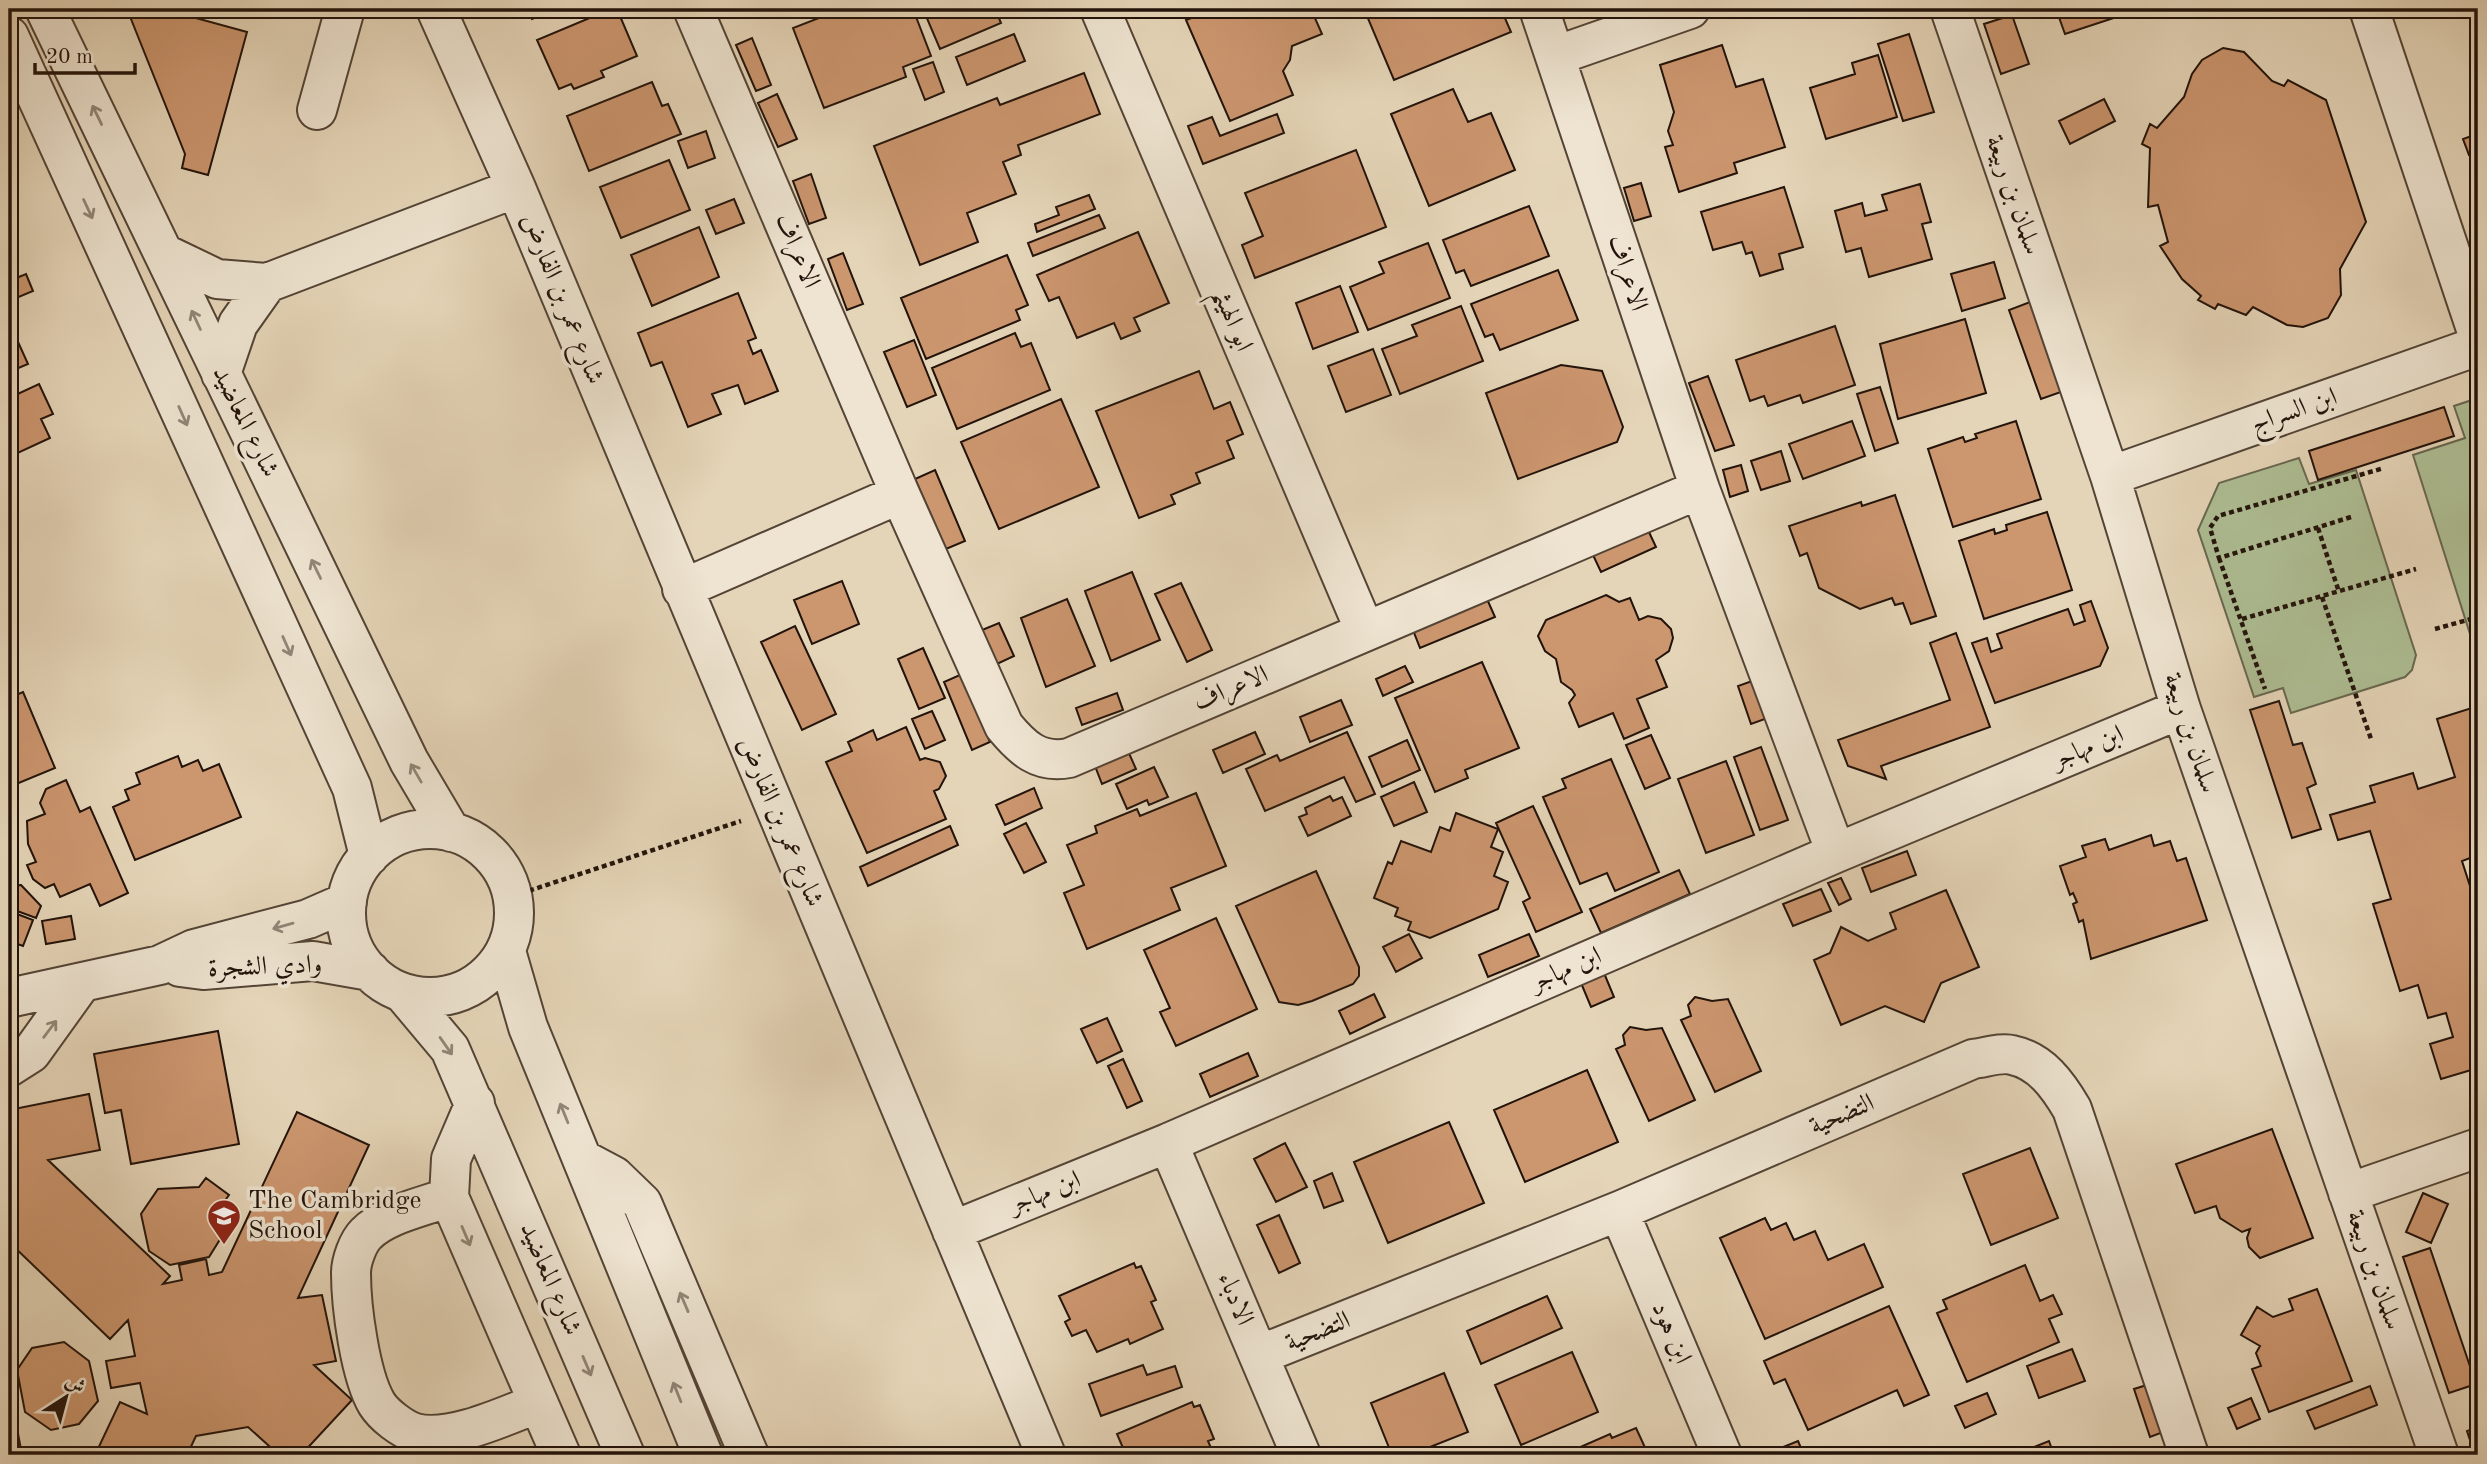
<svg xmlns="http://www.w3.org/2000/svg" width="2487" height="1464" font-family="'Old Standard TT',Amiri,serif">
	<rect width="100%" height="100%" fill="#e5d5b8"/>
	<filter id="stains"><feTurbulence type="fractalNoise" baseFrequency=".00286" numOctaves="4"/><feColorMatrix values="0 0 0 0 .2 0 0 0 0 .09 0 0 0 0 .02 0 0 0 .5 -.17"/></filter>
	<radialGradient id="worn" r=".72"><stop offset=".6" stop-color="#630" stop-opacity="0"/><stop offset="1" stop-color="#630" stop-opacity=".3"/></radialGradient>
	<path fill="#aebe94" stroke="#686850" stroke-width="2" d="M2478 398V641L2471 637 2413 455 2465 438 2454 406Z
		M2299 458 2309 484 2356 470 2416 655 2412 670 2405 677 2291 713 2283 688 2254 697 2198 530 2219 483Z"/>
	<path fill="#cc966f" stroke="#22130b" stroke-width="2" d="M127 9H163L247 32 208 175 182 168 185 154Z
		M528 9H557L532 19Z
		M611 9H617L637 56 601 71 604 77 574 89 571 84 559 89 537 40Z
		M842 9H913L931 56 903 67 906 77 824 108 793 28Z
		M923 9H1013L998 16 1001 23 940 49Z
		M1214 9H1311L1322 34 1292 46 1290 60 1283 71 1293 95 1230 121 1186 20Z
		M1364 9H1501L1511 32 1394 80Z
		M2056 9H2141L2065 34Z
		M2012 15 2029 64 2001 74 1984 24Z
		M1014 34 1025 61 967 85 956 57Z
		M1909 34 1934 112 1903 121 1878 44Z
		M752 38 771 85 756 91 736 45Z
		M1722 45 1736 87 1763 79 1785 147 1734 163 1737 173 1679 192 1665 147 1673 145 1668 131 1674 112 1660 65Z
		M2223 48 2244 52 2272 81 2284 86 2288 80 2326 100 2366 222 2340 269 2341 295 2328 318 2303 327 2287 325 2253 307 2246 315 2218 304 2215 309 2198 300 2201 296 2182 279 2160 246 2168 242 2158 205 2148 207 2150 148 2142 144 2150 124 2157 128 2184 97 2192 74 2202 60Z
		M1878 55 1897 117 1826 139 1810 88 1855 74 1852 63Z
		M933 62 944 92 925 100 913 69Z
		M1084 73 1100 114 1018 145 1021 155 1003 162 1016 194 967 213 978 242 920 265 874 146 997 98 1000 105Z
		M652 82 662 106 668 104 681 134 589 171 567 116Z
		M1453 89 1468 122 1491 113 1515 170 1429 206 1391 114Z
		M777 94 797 139 778 147 758 103Z
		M2104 99 2115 121 2070 144 2059 121Z
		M1277 114 1284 133 1203 164 1188 126 1212 117 1220 136Z
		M2478 118V152L2469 155 2463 139 2477 134 2473 120Z
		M706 131 715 158 688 168 678 141Z
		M1356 150 1386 227 1255 278 1242 245 1263 236 1245 193Z
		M669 160 690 210 621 238 600 187Z
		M811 174 826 218 809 224 793 181Z
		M1641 183 1651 216 1634 221 1624 188Z
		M1920 184 1931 222 1922 224 1932 259 1869 277 1861 248 1846 252 1835 211 1862 203 1865 216 1887 210 1882 195Z
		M1784 187 1803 247 1779 254 1783 269 1760 276 1752 252 1746 254 1742 242 1713 250 1701 212Z
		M1089 195 1095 209 1037 232 1035 224 1059 215 1056 207Z
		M734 199 744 223 716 234 706 210Z
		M1529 206 1549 256 1471 286 1464 270 1456 273 1443 240Z
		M1099 215 1105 228 1033 256 1028 243Z
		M699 227 719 277 652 306 631 255Z
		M1138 232 1169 303 1134 318 1140 331 1121 339 1114 323 1077 338 1059 297 1049 301 1037 275Z
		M1428 243 1450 298 1368 330 1350 287 1384 273 1379 262Z
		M843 253 863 304 847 310 828 259Z
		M1007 255 1028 305 1016 310 1020 320 926 359 901 298Z
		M1994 262 2005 298 1962 311 1951 274Z
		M1558 270 1578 320 1500 350 1493 334 1485 337 1471 304Z
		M26 274 33 291 9 301V281Z
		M1340 286 1358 332 1313 349 1296 303Z
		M738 293 756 338 748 341 753 354 761 350 778 391 745 404 738 385 712 394 721 414 688 427 662 362 651 366 638 333Z
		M2030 302 2061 392 2041 399 2009 310Z
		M1461 306 1483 361 1400 394 1382 349 1417 336 1412 325Z
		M1965 319 1986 393 1898 419 1880 344Z
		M9 322 28 364 9 372Z
		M1835 326 1855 385 1803 403 1800 395 1768 406 1764 396 1750 401 1736 360Z
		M1015 333 1021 347 1031 343 1050 390 957 429 932 368Z
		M914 340 936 395 907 407 884 352Z
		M1373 349 1391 395 1346 412 1328 366Z
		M1561 365 1602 371 1623 427 1617 442 1518 479 1486 393Z
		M1199 371 1214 409 1230 402 1243 434 1227 441 1234 458 1196 473 1200 483 1171 495 1175 504 1139 518 1096 411Z
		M1708 376 1734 445 1715 451 1689 383Z
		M39 384 53 414 41 419 50 438 9 457V398Z
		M1880 387 1898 443 1875 451 1857 394Z
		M1061 399 1099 487 999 529 961 442Z
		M2444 407 2454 436 2318 480 2309 451Z
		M1852 421 1865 456 1803 479 1789 444Z
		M2016 421 2041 499 1953 527 1928 449 1963 437 1965 442 1977 438 1975 434Z
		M1781 451 1790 481 1761 490 1751 461Z
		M1741 465 1748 491 1730 497 1723 470Z
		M935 470 965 541 946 549 915 479Z
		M1895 495 1936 616 1911 624 1903 603 1895 605 1892 598 1860 609 1819 588 1807 553 1800 556 1789 526 1861 502 1862 506Z
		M2047 512 2072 590 1984 619 1959 541 1994 529 1995 534 2007 530 2006 525Z
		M1648 530 1656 547 1601 572 1593 555Z
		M1132 572 1160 640 1111 661 1085 591Z
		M842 581 859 624 812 644 794 600Z
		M1181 583 1212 650 1187 662 1155 594Z
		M1606 595 1619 602 1630 598 1639 620 1648 616 1661 619 1671 629 1673 638 1669 651 1656 660 1667 687 1637 699 1649 728 1624 739 1613 713 1579 727 1569 703 1575 695 1572 690 1561 682 1556 659 1545 651 1538 636 1546 620Z
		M1067 599 1095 666 1046 687 1021 618Z
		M1487 599 1495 617 1420 648 1413 630Z
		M2091 601 2108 648 2100 666 1995 703 1972 643 1987 638 1991 652 2002 648 1997 634 2068 609 2074 625 2085 621 2080 605Z
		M999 623 1014 656 997 664 982 630Z
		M795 626 836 714 802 730 761 642Z
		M1956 633 1990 727 1881 766 1886 779 1848 766 1838 740 1950 700 1930 643Z
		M923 648 945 698 919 709 898 659Z
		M1482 662 1519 748 1465 770 1468 778 1435 792 1395 698Z
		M1405 666 1413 682 1383 696 1376 679Z
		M962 674 990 742 972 750 944 682Z
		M1752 681 1765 719 1751 724 1738 686Z
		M23 692 55 768 9 787V698Z
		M1117 693 1123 710 1082 725 1076 708Z
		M1341 700 1352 725 1310 742 1300 717Z
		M2279 701 2293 745 2302 743 2316 784 2307 788 2321 829 2292 838 2250 710Z
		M2478 706V855L2462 861 2478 911V1068L2441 1079 2430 1044 2453 1037 2446 1013 2428 1018 2418 985 2400 991 2373 904 2391 899 2370 831 2338 840 2330 815 2375 802 2370 786 2413 773 2418 789 2455 777 2437 719Z
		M932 711 945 740 925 749 912 719Z
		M906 727 920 760 925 758 940 762 946 776 939 789 934 791 946 819 867 853 826 762 852 751 848 742 873 730 877 740Z
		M1255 732 1265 754 1223 773 1213 750Z
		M1347 732 1375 794 1356 802 1344 777 1265 811 1246 769 1277 755 1280 761Z
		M1651 735 1670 778 1645 789 1626 745Z
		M1407 740 1420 770 1382 787 1369 757Z
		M1761 747 1788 820 1760 830 1734 757Z
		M1128 751 1136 769 1102 784 1095 766Z
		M178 756 182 767 198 760 203 771 219 764 241 817 135 860 113 807 129 800 125 790 140 784 136 773Z
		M1611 759 1659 872 1615 891 1607 873 1580 884 1543 797 1566 788 1562 779Z
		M1726 761 1754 835 1706 853 1678 779Z
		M1154 767 1168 797 1149 805 1147 800 1127 809 1116 784Z
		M66 780 80 812 90 807 128 893 100 906 90 884 60 897 54 884 45 888 33 879 27 865 36 862 28 844 27 821 45 814 40 803 46 789Z
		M1414 782 1427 812 1394 826 1381 797Z
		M1034 788 1042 808 1005 825 996 805Z
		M1196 793 1226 866 1171 888 1180 910 1087 949 1064 893 1084 885 1067 845 1097 833 1095 826 1137 809 1140 816Z
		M1330 796 1333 801 1342 797 1351 816 1308 836 1299 817 1307 814 1305 808Z
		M1533 806 1582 912 1536 932 1523 902 1530 898 1496 823Z
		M1456 813 1498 829 1491 847 1503 852 1494 876 1508 882 1498 909 1430 938 1408 930 1411 922 1395 916 1398 908 1374 898 1388 862 1392 864 1401 841 1431 852 1440 827 1450 831Z
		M1026 823 1046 862 1024 873 1004 834Z
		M950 826 958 845 868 886 860 867Z
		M2151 835 2154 846 2170 841 2177 861 2186 858 2207 920 2091 959 2083 920 2079 922 2073 904 2077 902 2073 893 2070 895 2060 866 2086 857 2082 846 2105 839 2109 850Z
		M1907 851 1916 875 1871 892 1862 868Z
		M9 855 17 862 18 870 9 883Z
		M1679 870 1690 894 1601 933 1590 909Z
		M1316 871 1359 967V976L1353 984 1312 1001 1298 1005 1279 1002 1236 906Z
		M1841 878 1851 899 1839 905 1828 883Z
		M21 885 41 906 36 918 9 908V886Z
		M1821 889 1831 911 1793 926 1783 904Z
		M1946 890 1979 967 1941 983 1924 1022 1885 1006 1841 1025 1814 960 1830 953 1841 927 1868 941 1896 929 1890 913Z
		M9 911 33 920 23 946 9 941Z
		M71 916 75 939 46 944 42 921Z
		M1216 918 1257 1009 1176 1046 1160 1012 1170 1008 1144 950Z
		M1409 934 1422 958 1396 972 1383 947Z
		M1529 934 1539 956 1488 977 1479 955Z
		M1604 973 1614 997 1591 1007 1581 983Z
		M1374 994 1385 1017 1350 1034 1339 1011Z
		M1695 997 1712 1001 1728 999 1761 1071 1715 1092 1681 1020 1691 1016 1688 1005Z
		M1107 1018 1122 1051 1097 1063 1081 1029Z
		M1630 1027 1646 1030 1662 1028 1695 1100 1649 1121 1616 1049 1625 1045 1623 1035Z
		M218 1031 239 1144 131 1164 121 1110 105 1113 94 1054Z
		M1248 1053 1258 1076 1210 1097 1200 1074Z
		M1123 1059 1142 1101 1127 1108 1108 1066Z
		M1587 1070 1618 1142 1525 1182 1494 1110Z
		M89 1094 100 1150 48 1160 170 1276 163 1284 182 1280 179 1265 206 1259 209 1275 222 1272 297 1112 369 1145 298 1298 322 1295 336 1361 314 1365 352 1400 301 1455H279L248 1427 196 1436 187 1455H95L120 1402 147 1414 140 1383 111 1388 106 1361 135 1356 128 1320 110 1339 9 1242V1110Z
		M1449 1122 1484 1203 1388 1243 1354 1162Z
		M2272 1129 2313 1238 2260 1258 2249 1247 2247 1238 2250 1229 2242 1232 2220 1218 2216 1206 2195 1213 2176 1164Z
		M1285 1143 1307 1187 1276 1202 1254 1159Z
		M2030 1148 2058 1218 1991 1245 1963 1174Z
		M1332 1173 1343 1201 1324 1208 1314 1181Z
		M206 1178 229 1195 215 1214 224 1233 209 1257 170 1265 149 1251 141 1214 158 1189 199 1187Z
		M2423 1193 2448 1204 2431 1243 2406 1232Z
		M1279 1215 1300 1263 1279 1273 1257 1225Z
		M1765 1218 1771 1230 1786 1223 1794 1240 1815 1231 1828 1260 1864 1244 1883 1287 1765 1339 1720 1238Z
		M2430 1248 2476 1384 2449 1393 2403 1257Z
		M1134 1263 1136 1268 1141 1266 1156 1300 1151 1302 1163 1329 1130 1344 1128 1339 1097 1352 1086 1330 1072 1336 1065 1322 1070 1319 1059 1296Z
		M2025 1265 2040 1301 2053 1295 2062 1314 2049 1319 2059 1342 1967 1382 1937 1313 1947 1309 1943 1300Z
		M2317 1289 2352 1381 2269 1412 2252 1369 2261 1366 2256 1353 2260 1346 2241 1335 2257 1307 2273 1317 2293 1310 2289 1299Z
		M1547 1296 1562 1328 1481 1364 1467 1331Z
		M1889 1306 1929 1395 1904 1406 1897 1390 1808 1430 1785 1379 1774 1384 1764 1361Z
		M64 1342 89 1361 98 1401 79 1424 51 1430 25 1412 17 1370 32 1348Z
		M2072 1349 2085 1381 2039 1398 2027 1366Z
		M1572 1352 1598 1412 1521 1445 1495 1385Z
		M1143 1365 1147 1375 1175 1366 1182 1387 1101 1416 1089 1384Z
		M1444 1373 1468 1432 1410 1455H1392L1371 1403Z
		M2150 1384 2166 1431 2150 1437 2134 1389Z
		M9 1385 22 1455H9Z
		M2370 1386 2377 1405 2315 1429 2307 1411Z
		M1987 1393 1996 1414 1965 1428 1955 1406Z
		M2251 1398 2260 1419 2237 1429 2228 1408Z
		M1192 1402 1194 1407 1200 1405 1214 1439 1208 1441 1214 1455H1126L1117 1434Z
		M2478 1427V1455H2475L2467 1431Z
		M1636 1428 1648 1454 1664 1455H1571L1569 1452 1610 1434 1612 1438Z
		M1798 1441 1804 1455H1772L1771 1452Z
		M2049 1441 2054 1455H2014Z
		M2341 1449 2353 1455H2314L2315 1453Z"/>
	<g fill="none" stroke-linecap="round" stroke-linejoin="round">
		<g stroke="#534436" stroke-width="42">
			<path id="minor" d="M45 9 409 761 451 832
				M436 9 516 188 1046 1455
				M693 9 900 494 1004 726C1022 748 1039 764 1069 758L1700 489
				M1100 9 1365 631
				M1539 9 1700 489 1836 853
				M1950 9 2110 476 2181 709 2439 1455
				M2369 9 2478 335
				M9 36 352 788 369 856
				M1555 56 1690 9
				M317 110 345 9
				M165 254 217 279 267 283 516 188
				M221 374 238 324 267 283
				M2110 476 2478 346
				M682 589 900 494
				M346 913a84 84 0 1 1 168 0a84 84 0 1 1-168 0Z
				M506 951 528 1027 703 1455
				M180 967 203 970 313 961 370 971
				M403 993 450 1049 625 1455
				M9 998 160 965 194 949 308 919 347 902
				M9 1067 31 1053 82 982
				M475 1103 451 1159 449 1197 561 1455
				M1168 1143 1301 1455
				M582 1159 614 1176 642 1203 749 1455
				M2348 1193 2478 1148
				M449 1197C424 1207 385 1214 366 1234 358 1242 351 1261 351 1273 351 1306 360 1376 377 1404 384 1415 402 1429 415 1433 450 1442 505 1416 538 1403
				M1619 1211 1722 1455
				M952 1231 1168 1143 1836 853 2181 709
				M1259 1355 1619 1211 1973 1059C1984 1058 2001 1052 2012 1055 2041 1061 2058 1085 2072 1109L2189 1455"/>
		</g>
		<path stroke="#22130b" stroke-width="4.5" stroke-dasharray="5 3.5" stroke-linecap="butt" d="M2351 517 2219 558 2210 528 2218 516 2384 468
			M2318 528 2339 592
			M2219 558 2265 689
			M2322 597 2371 739
			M2242 619 2416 569
			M2435 629 2478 617
			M513 896 741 821"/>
		<use href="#minor" stroke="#eee4d1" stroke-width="38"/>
	</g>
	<defs><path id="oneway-shaft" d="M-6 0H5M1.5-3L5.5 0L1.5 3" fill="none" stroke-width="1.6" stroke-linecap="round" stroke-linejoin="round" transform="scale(1.75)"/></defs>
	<g stroke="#928678">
		<use href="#oneway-shaft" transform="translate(97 115) rotate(-116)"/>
		<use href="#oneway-shaft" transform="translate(88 209) rotate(65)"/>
		<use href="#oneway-shaft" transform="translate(196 320) rotate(-115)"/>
		<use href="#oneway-shaft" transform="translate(183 416) rotate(66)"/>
		<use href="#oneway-shaft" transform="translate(316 569) rotate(-116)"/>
		<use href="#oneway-shaft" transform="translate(287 646) rotate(66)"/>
		<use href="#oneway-shaft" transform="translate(416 773) rotate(-120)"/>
		<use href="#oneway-shaft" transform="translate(283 926) rotate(164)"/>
		<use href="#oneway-shaft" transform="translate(50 1029) rotate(-53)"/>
		<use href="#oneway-shaft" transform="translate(446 1046) rotate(55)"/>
		<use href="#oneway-shaft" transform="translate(564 1113) rotate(-112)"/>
		<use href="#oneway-shaft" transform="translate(466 1236) rotate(67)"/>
		<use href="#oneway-shaft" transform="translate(684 1302) rotate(-113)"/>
		<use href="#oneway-shaft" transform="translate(587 1366) rotate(67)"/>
		<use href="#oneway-shaft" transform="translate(677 1392) rotate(-112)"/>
	</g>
	<defs>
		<g id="school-pin" transform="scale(1.75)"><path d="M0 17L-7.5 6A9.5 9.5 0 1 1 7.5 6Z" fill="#8f2418" stroke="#eee4d1"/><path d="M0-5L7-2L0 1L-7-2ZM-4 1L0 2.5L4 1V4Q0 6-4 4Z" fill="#fff"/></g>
	</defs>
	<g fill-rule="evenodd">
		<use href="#school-pin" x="224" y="1216"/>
	</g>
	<g text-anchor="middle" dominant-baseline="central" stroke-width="7" stroke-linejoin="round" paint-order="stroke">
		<g font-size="26" fill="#22130b" stroke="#eee4d1">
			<text transform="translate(2013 195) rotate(71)">سلمان بن ربيعة</text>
			<text transform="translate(797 251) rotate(67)">الاعراف</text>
			<text transform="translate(1627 273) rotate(72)">الاعراف</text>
			<text transform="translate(562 299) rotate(68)">شارع عمر بن الفارض</text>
			<text transform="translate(1232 320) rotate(67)">ابو الهيثم</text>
			<text transform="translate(2294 411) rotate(-19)">ابن السراج</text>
			<text transform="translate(245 422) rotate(64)">شارع المعاضيد</text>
			<text transform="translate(1231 689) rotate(-23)">الاعراف</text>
			<text transform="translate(2190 733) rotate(72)">سلمان بن ربيعة</text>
			<text transform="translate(2088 748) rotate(-23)">ابن مهاجر</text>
			<text transform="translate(780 822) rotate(67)">شارع عمر بن الفارض</text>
			<text transform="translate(265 967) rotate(-2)">وادي الشجرة</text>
			<text transform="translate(1566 970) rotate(-24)">ابن مهاجر</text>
			<text transform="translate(1842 1115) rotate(-23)">التضحية</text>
			<text transform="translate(1045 1193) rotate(-22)">ابن مهاجر</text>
			<text transform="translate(2374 1270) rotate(71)">سلمان بن ربيعة</text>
			<text transform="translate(550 1279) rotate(67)">شارع المعاضيد</text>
			<text transform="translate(1235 1299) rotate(67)">الادباء</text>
			<text transform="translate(1318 1332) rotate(-22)">التضحية</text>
			<text transform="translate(1671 1333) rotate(67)">ابن هود</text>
		</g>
		<g font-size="26" fill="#22130b" stroke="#eee4d1" text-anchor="start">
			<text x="248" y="1201">The Cambridge<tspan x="248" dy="30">School</tspan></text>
		</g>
	</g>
	<rect width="2487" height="1464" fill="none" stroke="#e5d5b8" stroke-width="35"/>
	<rect x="10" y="10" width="2466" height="1443" fill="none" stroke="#22130b" stroke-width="3.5"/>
	<rect x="18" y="18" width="2452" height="1429" fill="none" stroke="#22130b" stroke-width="2"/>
	<g transform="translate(66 1397) rotate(36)" stroke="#eee4d1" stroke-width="5" paint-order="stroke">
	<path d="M0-5L12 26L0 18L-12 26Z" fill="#22130b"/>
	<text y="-10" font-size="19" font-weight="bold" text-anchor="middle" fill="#22130b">ش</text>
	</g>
	<path d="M35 63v10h100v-10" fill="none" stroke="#22130b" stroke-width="3.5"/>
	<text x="46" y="63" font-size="21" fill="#22130b" stroke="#eee4d1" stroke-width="5" paint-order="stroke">20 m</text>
	<rect width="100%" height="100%" filter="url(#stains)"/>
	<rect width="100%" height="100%" fill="url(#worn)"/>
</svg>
